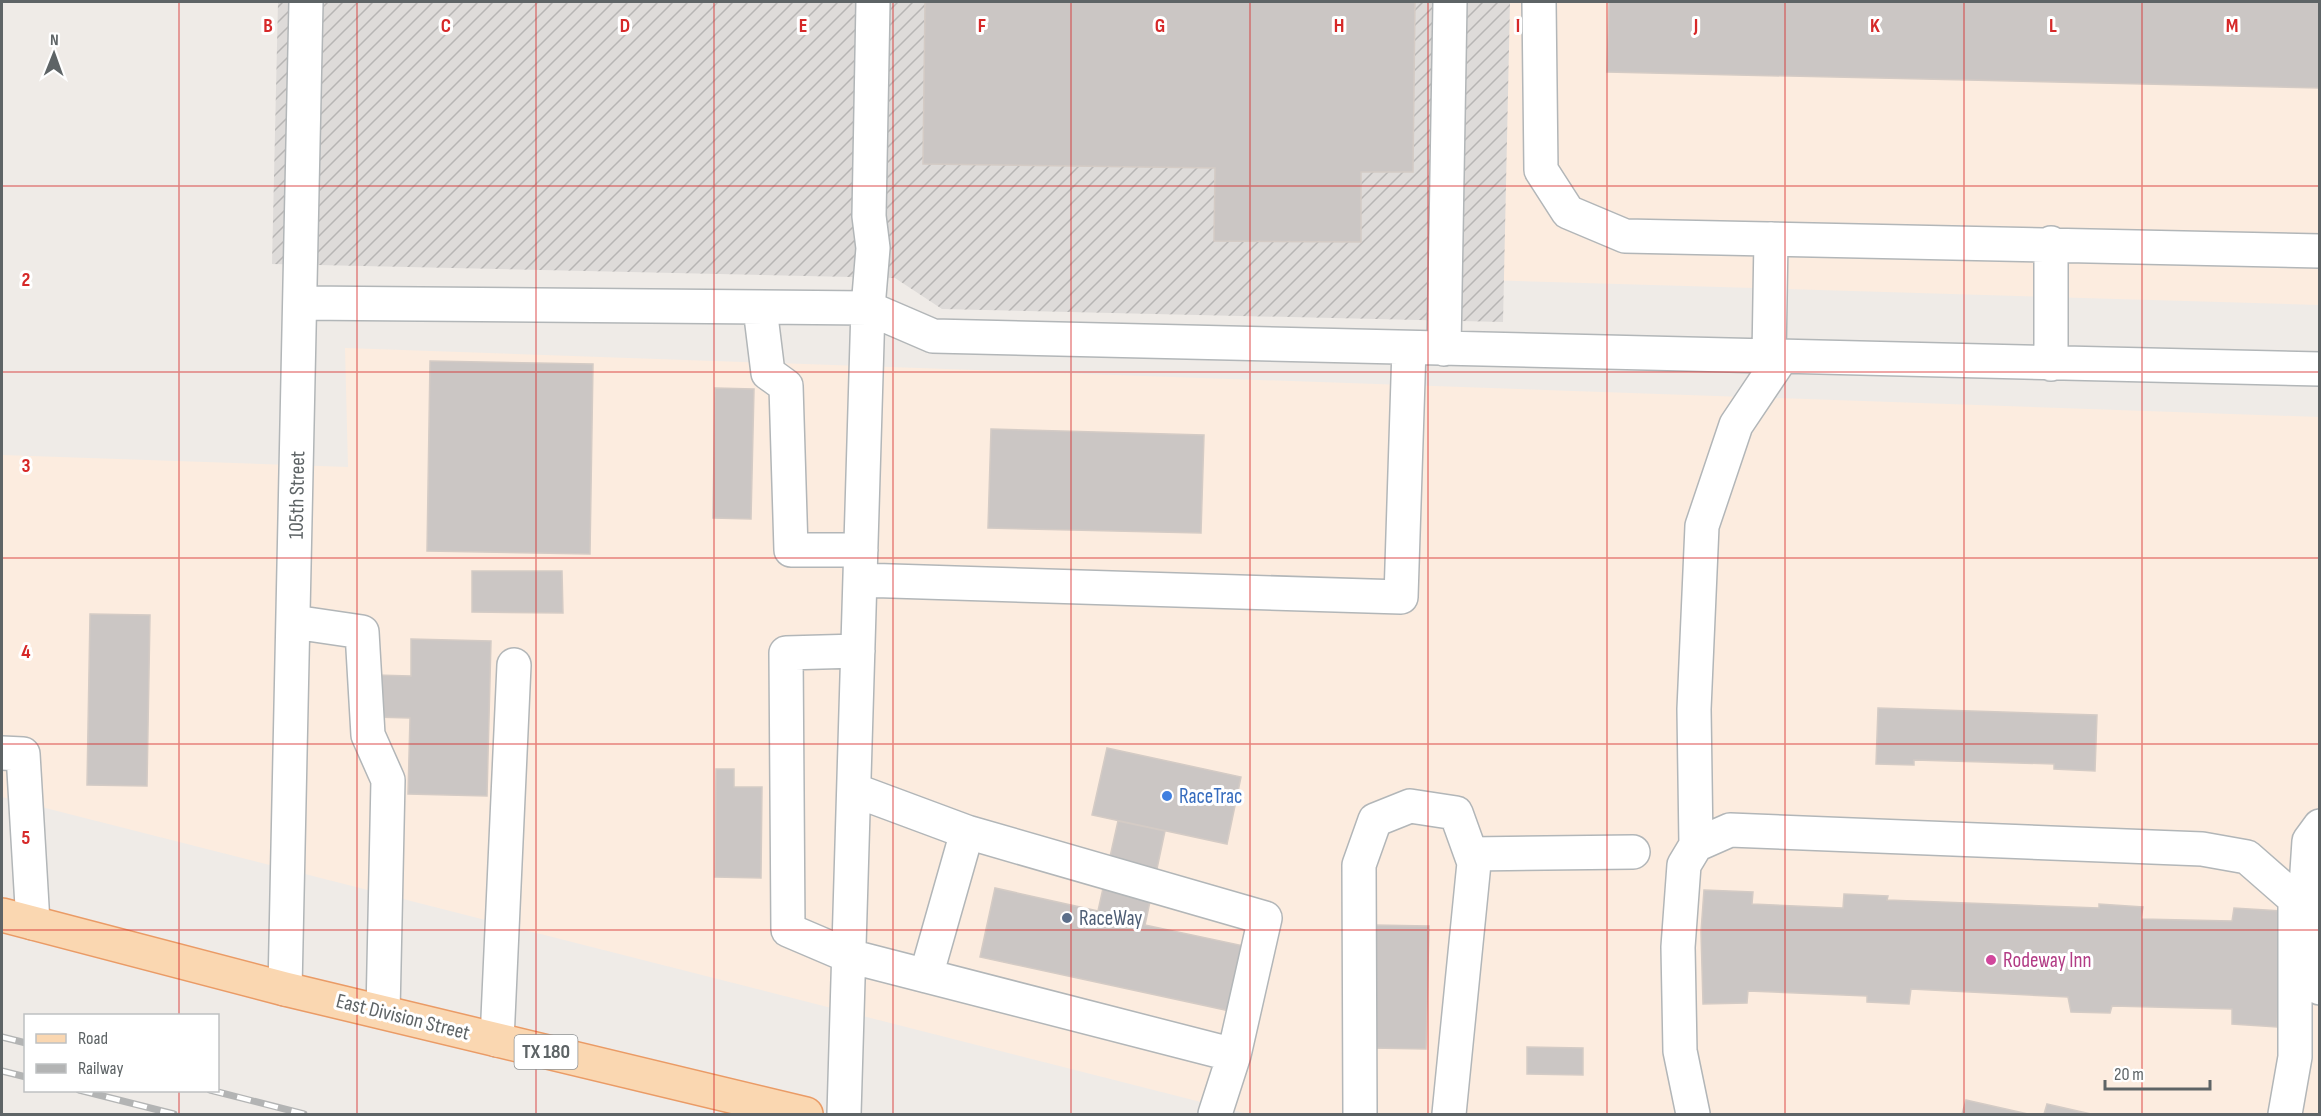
<svg xmlns="http://www.w3.org/2000/svg" width="2321" height="1116" font-family="'Sofia Sans Condensed',sans-serif">
	<defs>
		<pattern id="industrial-furrows" width="10" height="10" patternUnits="userSpaceOnUse" patternTransform="scale(1.5)"><rect width="10" height="10" fill="#dedbd9"/><path d="M-1 1l2-2M0 10L10 0M9 11l2-2" fill="none" stroke="#b7b5b4"/></pattern>
	</defs>
	<rect width="100%" height="100%" fill="#efebe7"/>
	<path fill="#fcecdf" d="M353 2H2319V305L347 246Z
		M345 348 2319 417V1114H1248L2 797V455L348 467Z"/>
	<path fill="url(#industrial-furrows)" d="M278 2H1510L1503 322 942 309 895 278 272 264Z"/>
	<path fill="#cbc6c4" stroke="#d4cbc5" stroke-width="1.5" d="M925 2H1415L1413 172H1361V242L1214 241 1215 168 923 164Z
		M1609 2H2320V88L1607 72Z
		M430 361 593 364 590 554 427 551Z
		M715 388 754 389 751 519 713 518Z
		M991 429 1204 435 1201 533 988 528Z
		M472 571H562L563 613 472 612Z
		M90 614 150 615 147 786 87 785Z
		M411 639 491 641 487 796 408 794 410 718 374 717 376 675 411 676Z
		M1878 708 2097 715 2095 771 2054 769V764L1914 760V765L1876 764Z
		M1107 748 1241 777 1227 844 1092 815Z
		M716 769H734V787H762L761 878 715 877Z
		M1118 821 1165 831 1145 925 1244 946 1230 1011 980 957 995 888 1098 911Z
		M1704 890 1753 892 1752 904 1843 908 1844 894 1888 896 1887 900 2099 908V904L2143 907 2141 919 2232 921 2234 908 2282 911 2277 1027 2232 1024V1009L2112 1006 2110 1013 2071 1012 2068 997 1911 989 1909 1004 1867 1002V996L1748 991 1747 1003 1703 1004 1701 932Z
		M1373 925 1429 926 1426 1049 1371 1048Z
		M1527 1047 1583 1048V1075L1527 1074Z
		M1966 1100 2028 1114H1962Z
		M2047 1104 2091 1114H2044Z"/>
	<g fill="none" stroke-linecap="round" stroke-linejoin="round">
		<g stroke="#b2b6b8" stroke-width="36">
			<path id="minor" d="M1539 2 1541 170 1568 212 1625 236 2320 251
				M301 303 868 308 933 336 2320 369
				M760 308 768 373 786 386 791 550H861
				M1444 349 1450 2
				M1769 357 1771 239
				M2051 364V243
				M860 580 1401 597 1409 348
				M294 622 362 632 368 735 388 780 383 1012
				M858 651 786 653 788 930 849 956 1234 1055 1215 1114
				M2 753 23 754 33 923
				M854 790 967 832
				M2320 826 2309 841 2302 947 2313 984 2320 988
				M1696 845 1694 709 1702 526 1736 425 1781 358
				M1471 854 1633 852
				M926 976 967 832 1265 918 1234 1055
				M285 989 306 2
				M497 1040 514 665
				M844 1114 868 308 873 248 869 216 873 2
				M1360 1114 1359 865 1375 820 1410 806 1456 813 1474 863 1449 1114
				M1693 1114 1680 1051 1678 947 1684 865 1696 845 1730 830 2202 849 2247 857 2295 899V1057L2285 1114"/>
		</g>
		<g stroke="#ea9b66" stroke-width="36">
			<path id="major" d="M2 915 285 989 806 1114"/>
		</g>
		<use href="#minor" stroke="#fff" stroke-width="33"/>
		<use href="#major" stroke="#fad7b1" stroke-width="33"/>
		<g stroke="#b3b4b4" stroke-width="7">
			<path id="rail" d="M2 1037 26 1043
				M2 1071 26 1077
				M79 1090 174 1114
				M210 1090 304 1114"/>
		</g>
		<use href="#rail" stroke="#fff" stroke-width="4.5" stroke-dasharray="14" stroke-linecap="butt"/>
	</g>
	<path fill="none" stroke="#d62828" stroke-width="1.5" stroke-opacity="0.55" d="M179 2V1016M357 2V1114M536 2V1114M714 2V1114M893 2V1114M1071 2V1114M1250 2V1114M1428 2V1114M1607 2V1114M1785 2V1114M1964 2V1114M2142 2V1114M2 186H2320M2 372H2320M2 558H2320M2 744H2320M2 930H2320M179 1090V1114"/>
	<circle fill="#3f7fe0" stroke="#fff" stroke-width="2" cx="1167" cy="796" r="6"/>
	<circle fill="#5c6f8a" stroke="#fff" stroke-width="2" cx="1067" cy="918" r="6"/>
	<circle fill="#d1479c" stroke="#fff" stroke-width="2" cx="1991" cy="960" r="6"/>
	<g text-anchor="middle" dominant-baseline="central" stroke-width="6" stroke-linejoin="round" paint-order="stroke">
		<rect fill="#fff" stroke="#8e9294" stroke-width="1.5" x="514.5" y="1035" width="63" height="34" rx="4.5"/>
		<g font-size="20" font-weight="bold" fill="#5e6466">
			<text x="546" y="1052">TX 180</text>
		</g>
		<g font-size="21" fill="#5e6466" stroke="#fff">
			<text transform="translate(297 495) rotate(-89)">105th Street</text>
			<text transform="translate(403 1017) rotate(14)">East Division Street</text>
		</g>
		<g font-size="21" fill="#366cbe" stroke="#fff" text-anchor="start">
			<text x="1179" y="796">RaceTrac</text>
		</g>
		<g font-size="21" fill="#4e5e75" stroke="#fff" text-anchor="start">
			<text x="1079" y="918">RaceWay</text>
		</g>
		<g font-size="21" fill="#b23c85" stroke="#fff" text-anchor="start">
			<text x="2003" y="960">Rodeway Inn</text>
		</g>
	</g>
	<g font-size="20" text-anchor="middle" font-weight="bold" fill="#d62828" stroke="#fff" stroke-width="6" stroke-linejoin="round" paint-order="stroke">
		<text x="268" y="32">B</text>
		<text x="446" y="32">C</text>
		<text x="625" y="32">D</text>
		<text x="803" y="32">E</text>
		<text x="982" y="32">F</text>
		<text x="1160" y="32">G</text>
		<text x="1339" y="32">H</text>
		<text x="1518" y="32">I</text>
		<text x="1696" y="32">J</text>
		<text x="1875" y="32">K</text>
		<text x="2053" y="32">L</text>
		<text x="2232" y="32">M</text>
		<text x="26" y="286">2</text>
		<text x="26" y="472">3</text>
		<text x="26" y="658">4</text>
		<text x="26" y="844">5</text>
	</g>
	<rect width="2321" height="1116" fill="none" stroke="#5e6466" stroke-width="6"/>
	<rect x="24" y="1014" width="195" height="78" fill="#ffffff" stroke="#bfc1c2" stroke-width="1.5"/>
	<rect x="36" y="1034" width="30" height="9" fill="#fad7b1" stroke="#bfc1c2" stroke-width="1.5"/>
	<text x="78" y="1044" font-size="18" fill="#5e6466">Road</text>
	<rect x="36" y="1064" width="30" height="9" fill="#b3b4b4" stroke="#bfc1c2" stroke-width="1.5"/>
	<text x="78" y="1074" font-size="18" fill="#5e6466">Railway</text>
	<g transform="translate(54 54) rotate(1)" stroke="#ffffff" stroke-width="4.5" paint-order="stroke">
	<path d="M0-4.5L10 22L0 15L-10 22Z" fill="#5e6466"/>
	<text y="-9" font-size="16" font-weight="bold" text-anchor="middle" fill="#5e6466">N</text>
	</g>
	<path d="M2105 1080v9h105v-9" fill="none" stroke="#5e6466" stroke-width="3"/>
	<text x="2114" y="1080" font-size="18" fill="#5e6466" stroke="#ffffff" stroke-width="4.5" paint-order="stroke">20 m</text>
</svg>
